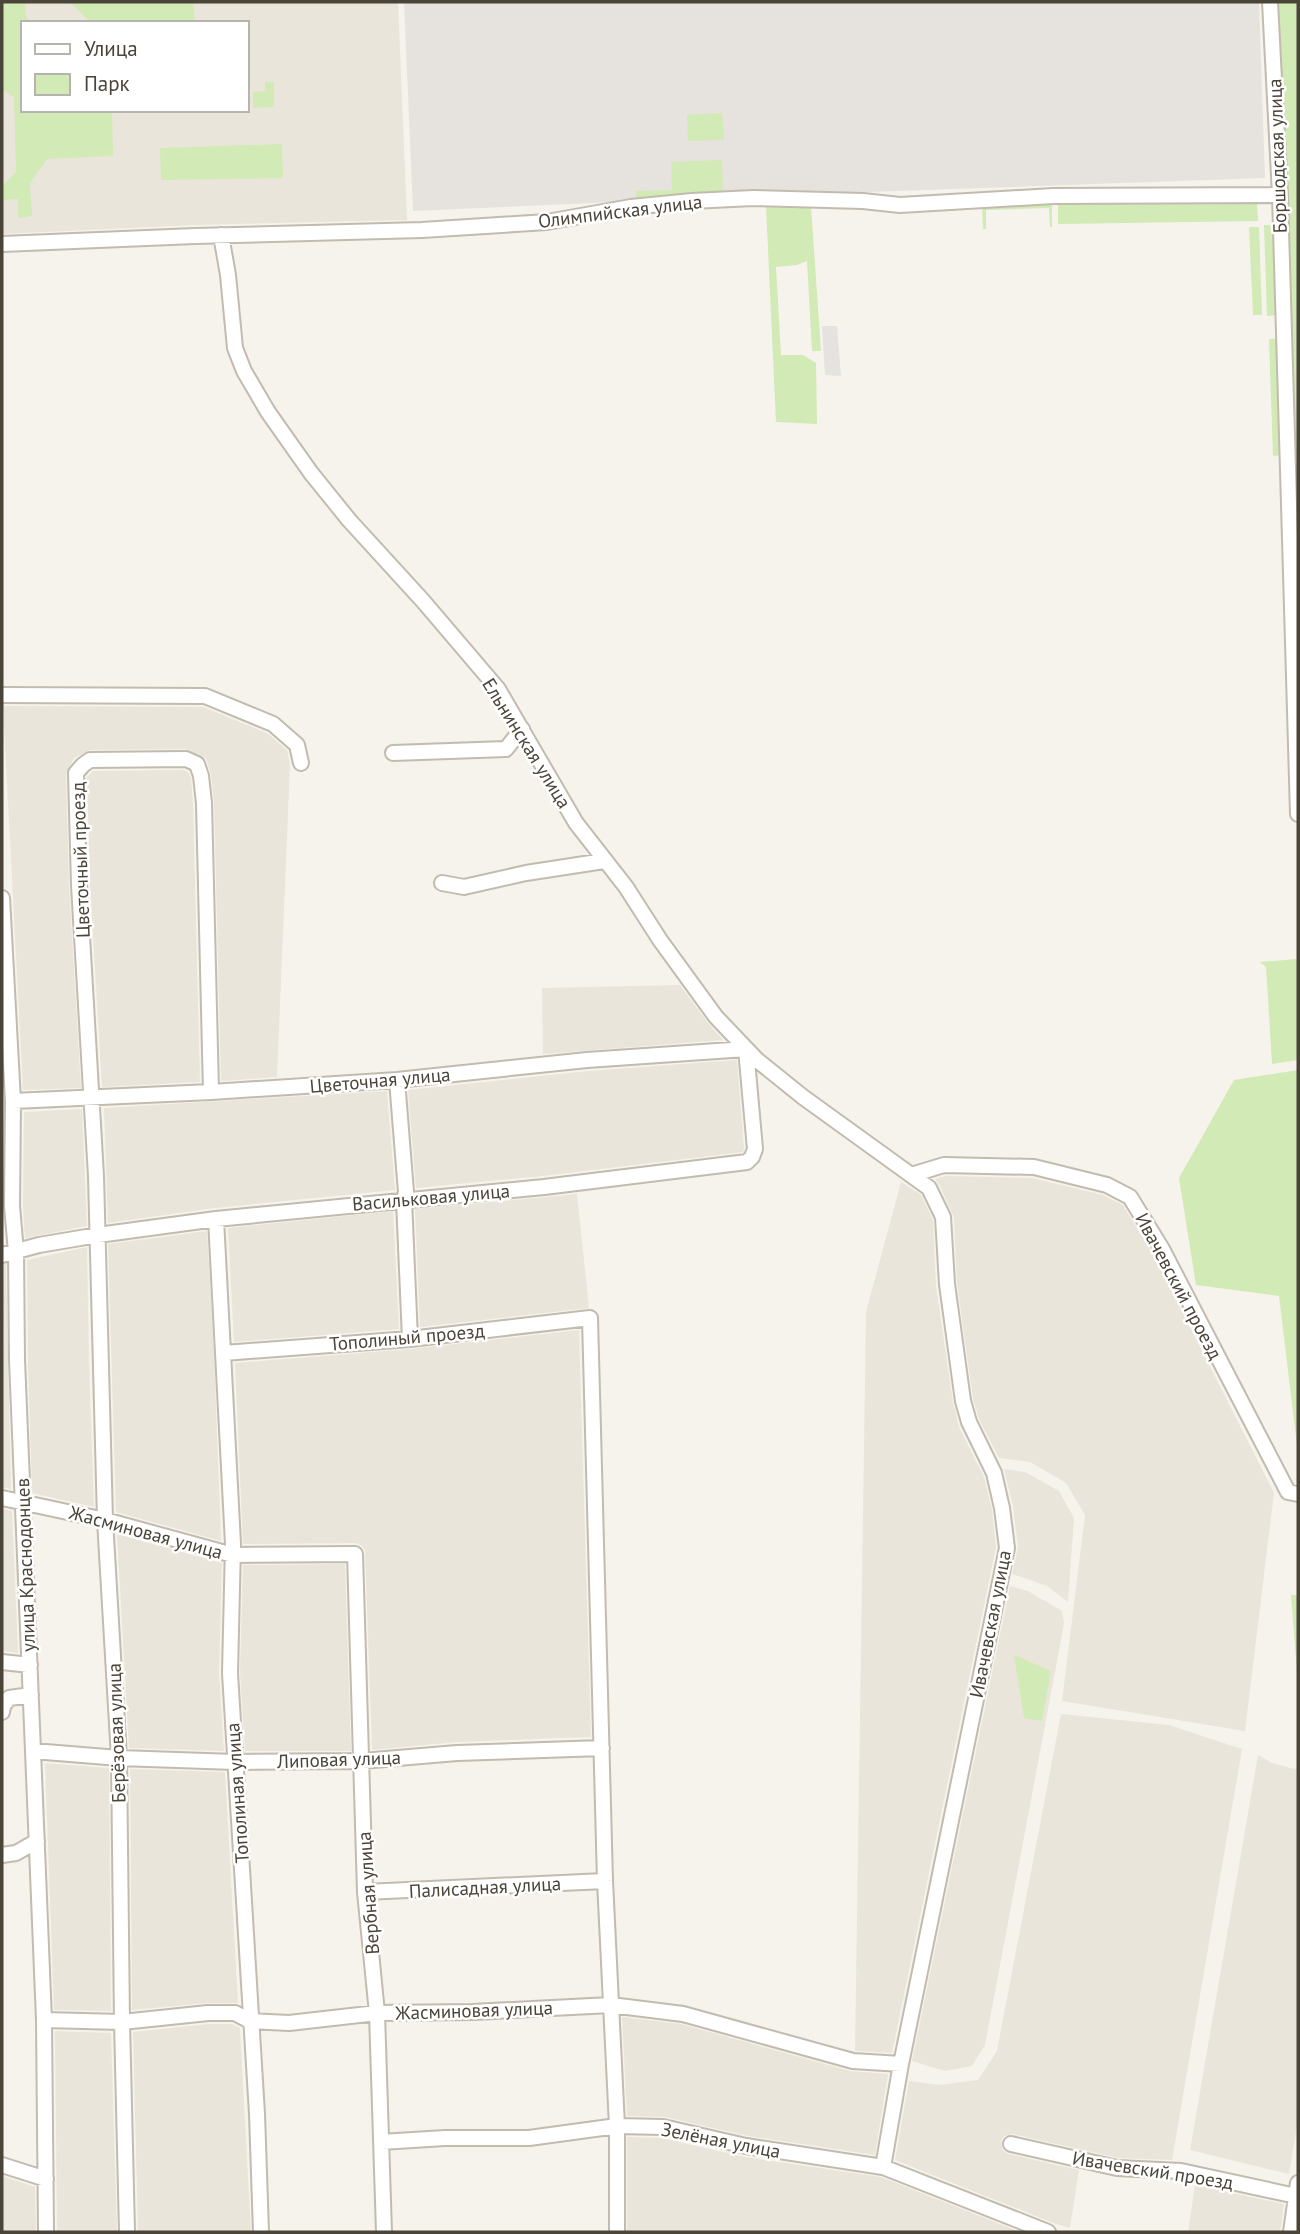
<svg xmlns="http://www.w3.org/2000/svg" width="1300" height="2234" font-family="'PT Sans',sans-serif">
	<rect width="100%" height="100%" fill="#f6f3ec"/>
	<path fill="#eae5da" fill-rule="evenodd" d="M2 2H398L407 220 195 225 2 234ZM23 23H247V110H23Z
		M3 706 203 707 267 733 287 750 290 765 277 1077 221 1081 214 802 211 775 206 758 186 749 90 750 74 758 66 774 69 885 81 1088 23 1090Z
		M184 770 188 772 191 778 193 803 200 1082 102 1087 90 884 87 777 93 771Z
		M680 985 708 1023 723 1040 543 1054 542 988Z
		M737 1060 744 1148 743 1152 543 1176 416 1188 408 1090 588 1071Z
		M387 1091 395 1190 215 1208 108 1223 104 1108Z
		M82 1109 87 1226 25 1238 23 1206 24 1112Z
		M946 1176 1032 1178 1103 1195 1123 1205 1153 1254 1274 1493 1245 1731 1062 1701 1085 1515 1066 1483 1030 1462 999 1458 979 1419 973 1399 957 1283 954 1217 939 1184 935 1179Z
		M901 1182 921 1195 933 1220 936 1286 953 1402 959 1427 984 1477 992 1510 996 1547 892 2053 855 2051 866 1312Z
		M577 1194 589 1308 420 1327 415 1209Z
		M393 1211 399 1329 234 1342 228 1228Z
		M207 1231 214 1353 221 1541 116 1512 108 1244Z
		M87 1247 89 1364 94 1507 32 1493 28 1360 27 1260Z
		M6 1264 11 1489 2 1487V1265Z
		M579 1330 591 1737 457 1742 372 1750 365 1550 361 1545 355 1543 243 1544 235 1363 411 1349Z
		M1004 1469 1025 1472 1059 1491 1074 1518 1068 1602 1047 1586 1012 1574 1018 1547 1013 1506Z
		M2 1509 12 1511 18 1653 2 1651Z
		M117 1534 222 1563 219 1673 224 1751 129 1748Z
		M345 1564 351 1751H245L240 1673 243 1565Z
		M1010 1586 1028 1591 1062 1611 1064 1624 985 2045 972 2066 945 2071 912 2061Z
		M1061 1714 1169 1725 1242 1749 1172 2160 1118 2158 1013 2134 1004 2136 1001 2141 1003 2151 1009 2154 1079 2170 1070 2228 1056 2224 895 2160 909 2081 939 2085 978 2080 997 2051Z
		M1258 1755 1272 1763 1298 1770V2120L1289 2174 1190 2150Z
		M45 1763 109 1768 111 2011 54 2010Z
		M130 1769 225 1772 238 2003H207L132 2010Z
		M622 2017 681 2024 850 2071 888 2074 875 2155 748 2136 665 2117 627 2116Z
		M209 2024H232L240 2028 251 2232H138L133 2032Z
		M55 2031 111 2033 117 2232H57Z
		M627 2137 662 2138 745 2157 881 2177 1020 2232H627Z
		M2 2176 35 2187 36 2232H2Z
		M1195 2185 1284 2204 1280 2232H1188Z"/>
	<path fill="#e6e2dd" d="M404 2H1259L1265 178 727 197 413 211Z"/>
	<path fill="#d2eab5" d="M2 2H25L26 17 32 23H23V110H112L113 156 47 159 30 183 32 216 18 218V199L2 200V186L16 172 14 97 2 89Z
		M70 2H193L195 23H91Z
		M1275 2H1298V572H1294Z
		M265 82H274V107L253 108V92L265 91Z
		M722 113 724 140 688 141 687 115Z
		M282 144 283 178 161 180 160 148Z
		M722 160 723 195 636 199V191L672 190 671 162Z
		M1052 201V227H1050L1049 208 986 210V229H983L982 205Z
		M1257 202 1258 221 1058 224V204Z
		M766 206H811L821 351H812L807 261 797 265 776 267 781 355H803L816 363 817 424 776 422Z
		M1264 225H1273L1276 315 1267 316Z
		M1249 227H1259L1262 315H1253Z
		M1278 338 1282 455 1273 456 1269 339Z
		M1297 959 1298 1060 1272 1064 1266 967 1260 962Z
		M1298 1070V1454L1279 1296 1196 1285 1179 1178 1234 1080Z
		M1291 1595H1298V1686Z
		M1014 1655 1051 1671 1042 1721 1024 1718Z"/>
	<path fill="#e5e3e0" d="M822 326H837L841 376 825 375Z"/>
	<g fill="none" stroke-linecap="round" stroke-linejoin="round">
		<g stroke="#c2bbae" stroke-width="18">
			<path id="minor" d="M1270 2 1280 195 1298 814
				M221 235 228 275 235 348 244 371 268 412 311 473 349 520 423 601 498 689 576 823 626 887 660 940 716 1017 757 1060 803 1097 929 1188 943 1217 947 1284 963 1401 969 1422 994 1473 1002 1508 1007 1548 901 2064 883 2167
				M2 244 195 236 422 230 547 222 631 207 692 201 753 198 863 201 900 205 1053 196 1280 195
				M2 695 205 696 273 724 297 745 301 763
				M393 753 506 749 522 729
				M442 883 464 887 526 873 604 861
				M2 898 13 1101 12 1206 16 1252 17 1360 44 2020 46 2232
				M397 1080 406 1192 404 1200 410 1339
				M911 1175 944 1165 1034 1167 1107 1185 1130 1197 1162 1249 1288 1492 1298 1494
				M216 1219 233 1544 230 1673 257 2114 261 2232
				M2 1255 39 1245 98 1235 216 1219 544 1187 747 1162 752 1157 755 1149 746 1049 587 1060 397 1080 211 1092 13 1101
				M224 1353 410 1339 590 1318 605 1881 617 2126V2232
				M2 1498 105 1520 233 1555 355 1554 365 1892 377 2013 384 2232
				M2 1662 30 1665
				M2 1712 3 1706 9 1698 31 1695
				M33 1751 119 1758 235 1762 362 1761 457 1753 602 1748
				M2 1855 16 1853 37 1841
				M365 1892 605 1881
				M44 2020 122 2022 208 2013H235L250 2021 289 2023 377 2013 473 2012 611 2005 683 2014 853 2061 901 2064
				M381 2142 445 2138H529L617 2126 663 2127 746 2146 883 2167 1048 2232
				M1011 2144 1117 2168 1181 2171 1296 2196
				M2 2165 46 2179
				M127 2232 122 2022 119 1758 105 1520 96 1176 79 885 76 773 83 765 90 760 186 759 197 764 201 776 204 803 211 1092
				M1291 2232 1298 2183"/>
		</g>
		<use href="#minor" stroke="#fff" stroke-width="14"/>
	</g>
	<g text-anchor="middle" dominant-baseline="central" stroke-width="5" stroke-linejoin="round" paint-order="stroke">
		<g font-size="19" fill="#4b4439" stroke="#fff">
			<text transform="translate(1277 156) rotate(-92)">Боршодская улица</text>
			<text transform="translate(620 211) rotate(-7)">Олимпийская улица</text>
			<text transform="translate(527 743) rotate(58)">Ельнинская улица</text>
			<text transform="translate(80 860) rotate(-92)">Цветочный проезд</text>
			<text transform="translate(380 1080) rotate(-5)">Цветочная улица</text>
			<text transform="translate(431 1197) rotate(-5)">Васильковая улица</text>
			<text transform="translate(1179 1286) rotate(62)">Ивачевский проезд</text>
			<text transform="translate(407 1337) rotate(-5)">Тополиный проезд</text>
			<text transform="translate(146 1532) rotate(15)">Жасминовая улица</text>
			<text transform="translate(25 1565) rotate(-92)">улица Краснодонцев</text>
			<text transform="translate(990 1624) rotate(-79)">Ивачевская улица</text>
			<text transform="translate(116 1733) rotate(-92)">Берёзовая улица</text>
			<text transform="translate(339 1759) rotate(-2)">Липовая улица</text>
			<text transform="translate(237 1793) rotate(-94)">Тополиная улица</text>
			<text transform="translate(485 1887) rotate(-3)">Палисадная улица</text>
			<text transform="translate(368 1893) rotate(-94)">Вербная улица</text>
			<text transform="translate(474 2010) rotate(-2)">Жасминовая улица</text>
			<text transform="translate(721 2140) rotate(11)">Зелёная улица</text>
			<text transform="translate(1153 2170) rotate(9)">Ивачевский проезд</text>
		</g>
	</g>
	<rect width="1300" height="2234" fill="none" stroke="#4b4439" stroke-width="7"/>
	<rect x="21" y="21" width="228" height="91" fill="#ffffff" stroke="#b7b4b0" stroke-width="2"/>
	<rect x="35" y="44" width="35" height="10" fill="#ffffff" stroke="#b7b4b0" stroke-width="2"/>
	<text x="84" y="56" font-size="21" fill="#4b4439">Улица</text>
	<rect x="35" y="74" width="35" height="21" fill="#d2eab5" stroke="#b7b4b0" stroke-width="2"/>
	<text x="84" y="91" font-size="21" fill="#4b4439">Парк</text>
</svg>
